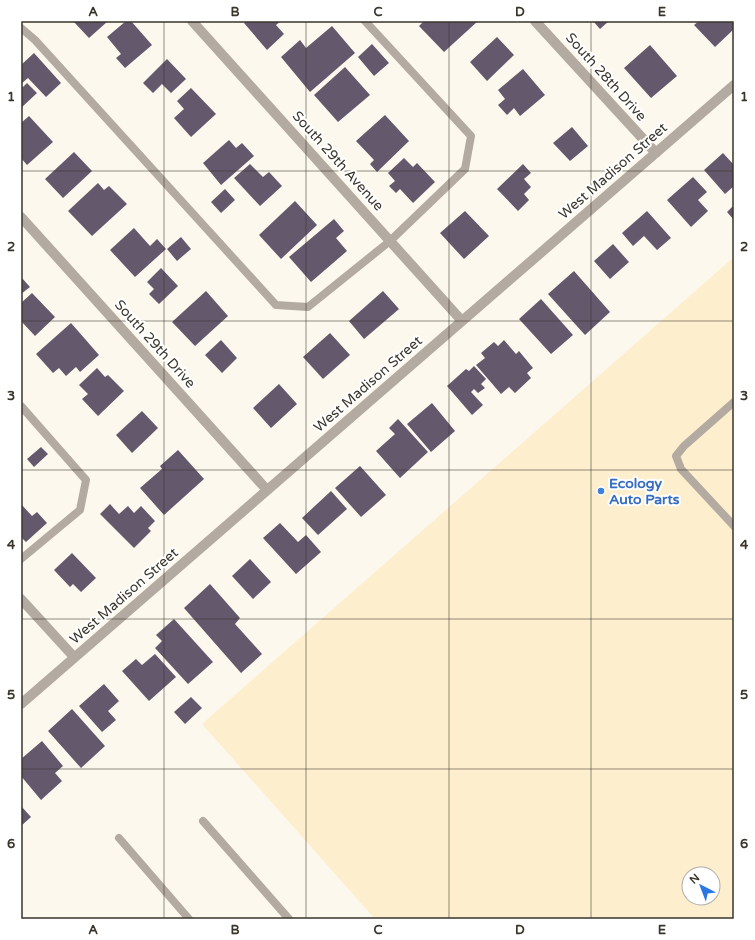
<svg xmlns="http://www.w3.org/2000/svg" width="755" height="940" font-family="'Varela Round',sans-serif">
	<rect width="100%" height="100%" fill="#fdf8ee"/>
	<path fill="#fdeecd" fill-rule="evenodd" d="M734 257V919H375L202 724ZM689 874H713V898H689Z"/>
	<path fill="#64586d" d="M73 21H108L89 38Z
		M126 21H131L152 45 125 68 116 58 121 54 107 37Z
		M246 21H281L276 25 284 34 267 50 244 23Z
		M424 21H478L444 52 419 26Z
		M593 21H609L600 29Z
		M699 21H734V29L715 47 694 25Z
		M332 26 355 53 310 92 281 57 300 40 306 48Z
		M497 37 514 55 487 81 470 62Z
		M372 44 389 63 374 76 358 57Z
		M650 45 677 76 651 98 624 68Z
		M34 53 61 83 46 97 28 78 21 84V65Z
		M167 59 186 79 171 93 162 84 153 93 143 83Z
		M345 67 370 95 338 122 314 95Z
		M523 69 545 95 520 116 514 108 507 115 498 105 505 99 498 90Z
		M27 83 37 93 21 108V85L23 87Z
		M191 88 216 114 191 137 174 118 184 109 177 101Z
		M385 115 409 141 377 172 370 164 374 160 356 141Z
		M29 116 53 142 27 165 21 158V123Z
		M572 127 588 146 570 161 553 143Z
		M229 140 236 148 242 143 254 156 221 185 203 163Z
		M74 152 92 171 63 198 45 179Z
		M723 153 734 165V186L725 194 704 170Z
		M404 158 413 167 417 163 435 182 413 203 400 189 396 193 389 186 395 181 388 173Z
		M250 164 263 177 269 172 282 186 260 206 234 178Z
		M523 164 531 173 524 179 531 187 524 194 529 200 518 211 497 189Z
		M693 177 707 192 698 200 708 211 691 227 667 200Z
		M98 183 104 190 109 186 127 204 92 236 68 211Z
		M225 189 235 200 221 213 211 202Z
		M295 201 317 225 281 259 259 235Z
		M734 205V220L727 212Z
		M465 211 489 236 464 259 440 233Z
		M647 211 671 238 657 250 644 236 633 246 622 233Z
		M334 219 344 231 336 238 347 251 311 282 289 257Z
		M134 228 150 246 157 239 166 249 135 277 110 250Z
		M181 237 191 249 177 261 167 249Z
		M613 244 629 262 610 279 594 261Z
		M161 268 178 286 159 304 149 294 154 289 147 282Z
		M574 271 610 312 585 335 548 294Z
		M21 277 30 287 21 294Z
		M206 291 228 316 195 346 172 322Z
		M383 291 399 309 364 339 349 321Z
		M32 293 55 317 35 336 21 321V303Z
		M541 299 573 335 551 354 519 319Z
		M71 323 99 355 80 372 76 367 66 376 59 368 53 373 36 354Z
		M330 333 350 355 323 379 303 357Z
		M221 340 237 358 222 373 205 355Z
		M504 340 516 354 519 351 533 368 527 373 531 378 515 393 509 387 501 394 476 365 485 358 481 353 494 342 498 346Z
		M474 366 486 379 481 384 485 388 478 393 474 389 471 392 483 405 472 415 447 386 466 369 469 371Z
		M97 368 105 377 108 375 124 391 98 416 82 399 88 394 79 385Z
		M279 384 297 404 271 428 253 408Z
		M432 403 455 431 431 452 407 424Z
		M142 411 158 428 132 453 116 435Z
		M398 419 428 452 400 478 376 451 395 434 389 428Z
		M41 447 48 454 34 467 27 459Z
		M178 450 204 479 164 515 140 488 162 469 160 466Z
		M360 466 386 495 361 517 335 488Z
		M331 491 347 509 318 535 302 518Z
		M21 504 32 516 37 512 47 523 26 542 21 537Z
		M110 504 119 514 128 506 134 513 141 506 155 521 148 528 151 531 134 548 100 514Z
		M280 523 298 542 306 535 321 552 296 574 263 538Z
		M72 553 96 578 81 592 73 584 70 587 54 570Z
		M250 559 271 582 253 599 232 576Z
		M210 584 240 618 235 624 262 654 241 673 184 608Z
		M174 619 213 662 188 684 155 648 162 641 156 635Z
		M155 654 176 677 149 701 122 671 136 659 142 665Z
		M104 684 119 701 108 711 116 720 102 732 79 706Z
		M191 697 202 708 185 724 174 712Z
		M72 709 105 746 81 768 48 731Z
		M42 741 63 766 55 773 62 781 41 800 21 776V759Z
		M21 806 31 817 21 826Z"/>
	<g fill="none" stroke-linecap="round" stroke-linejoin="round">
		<path stroke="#b3aaa1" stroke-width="8" d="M21 28 35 40 276 305 308 307 390 241 465 169 471 136 365 21
			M734 402 684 446 676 456 681 469 734 526
			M21 406 86 480 80 510 21 559
			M203 821 289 919
			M119 838 189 919"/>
		<path stroke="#b3aaa1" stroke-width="10" d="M192 21 462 321
			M535 21 656 153
			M21 217 267 490
			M21 599 74 657
			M21 704 734 85"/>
	</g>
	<path fill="none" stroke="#39352b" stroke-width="1" stroke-opacity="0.55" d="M164 21V919M306 21V919M449 21V919M591 21V919M21 171H734M21 321H734M21 470H734M21 619H734M21 769H734"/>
	<circle fill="#3f7fe0" stroke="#fff" stroke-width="1.5" cx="601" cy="491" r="4"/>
	<g text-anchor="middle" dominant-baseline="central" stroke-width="4" stroke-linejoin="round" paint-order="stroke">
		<g font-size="14" fill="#39352b" stroke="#fff">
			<text transform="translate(606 77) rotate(48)">South 28th Drive</text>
			<text transform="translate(338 161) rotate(48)">South 29th Avenue</text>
			<text transform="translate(613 171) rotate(-41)">West Madison Street</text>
			<text transform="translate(155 344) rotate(48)">South 29th Drive</text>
			<text transform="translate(368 384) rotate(-41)">West Madison Street</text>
			<text transform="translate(124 596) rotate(-41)">West Madison Street</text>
		</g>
		<g font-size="14" font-weight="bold" fill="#366cbe" stroke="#fff" text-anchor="start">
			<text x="609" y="483">Ecology<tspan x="609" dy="16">Auto Parts</tspan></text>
		</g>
	</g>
	<rect width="755" height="940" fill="none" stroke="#ffffff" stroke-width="44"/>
	<g transform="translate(701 886) rotate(318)"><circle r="19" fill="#ffffff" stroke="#b0aeaa"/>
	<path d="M0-3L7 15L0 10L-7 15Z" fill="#2a77e3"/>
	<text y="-6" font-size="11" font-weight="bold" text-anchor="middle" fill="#39352b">N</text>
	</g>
	<rect x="22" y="22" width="711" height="896" fill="none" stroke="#39352b" stroke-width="1.5"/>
	<g font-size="13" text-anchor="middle" font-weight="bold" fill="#39352b">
		<text x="93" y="16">A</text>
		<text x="235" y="16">B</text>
		<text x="378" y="16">C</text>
		<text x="520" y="16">D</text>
		<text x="662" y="16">E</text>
		<text x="11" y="101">1</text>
		<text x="744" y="101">1</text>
		<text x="11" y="251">2</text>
		<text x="744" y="251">2</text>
		<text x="11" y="400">3</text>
		<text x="744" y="400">3</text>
		<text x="11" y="549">4</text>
		<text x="744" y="549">4</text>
		<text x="11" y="699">5</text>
		<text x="744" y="699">5</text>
		<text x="11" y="848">6</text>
		<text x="744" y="848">6</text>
		<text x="93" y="934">A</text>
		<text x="235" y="934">B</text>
		<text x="378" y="934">C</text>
		<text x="520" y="934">D</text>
		<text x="662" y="934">E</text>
	</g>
</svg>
